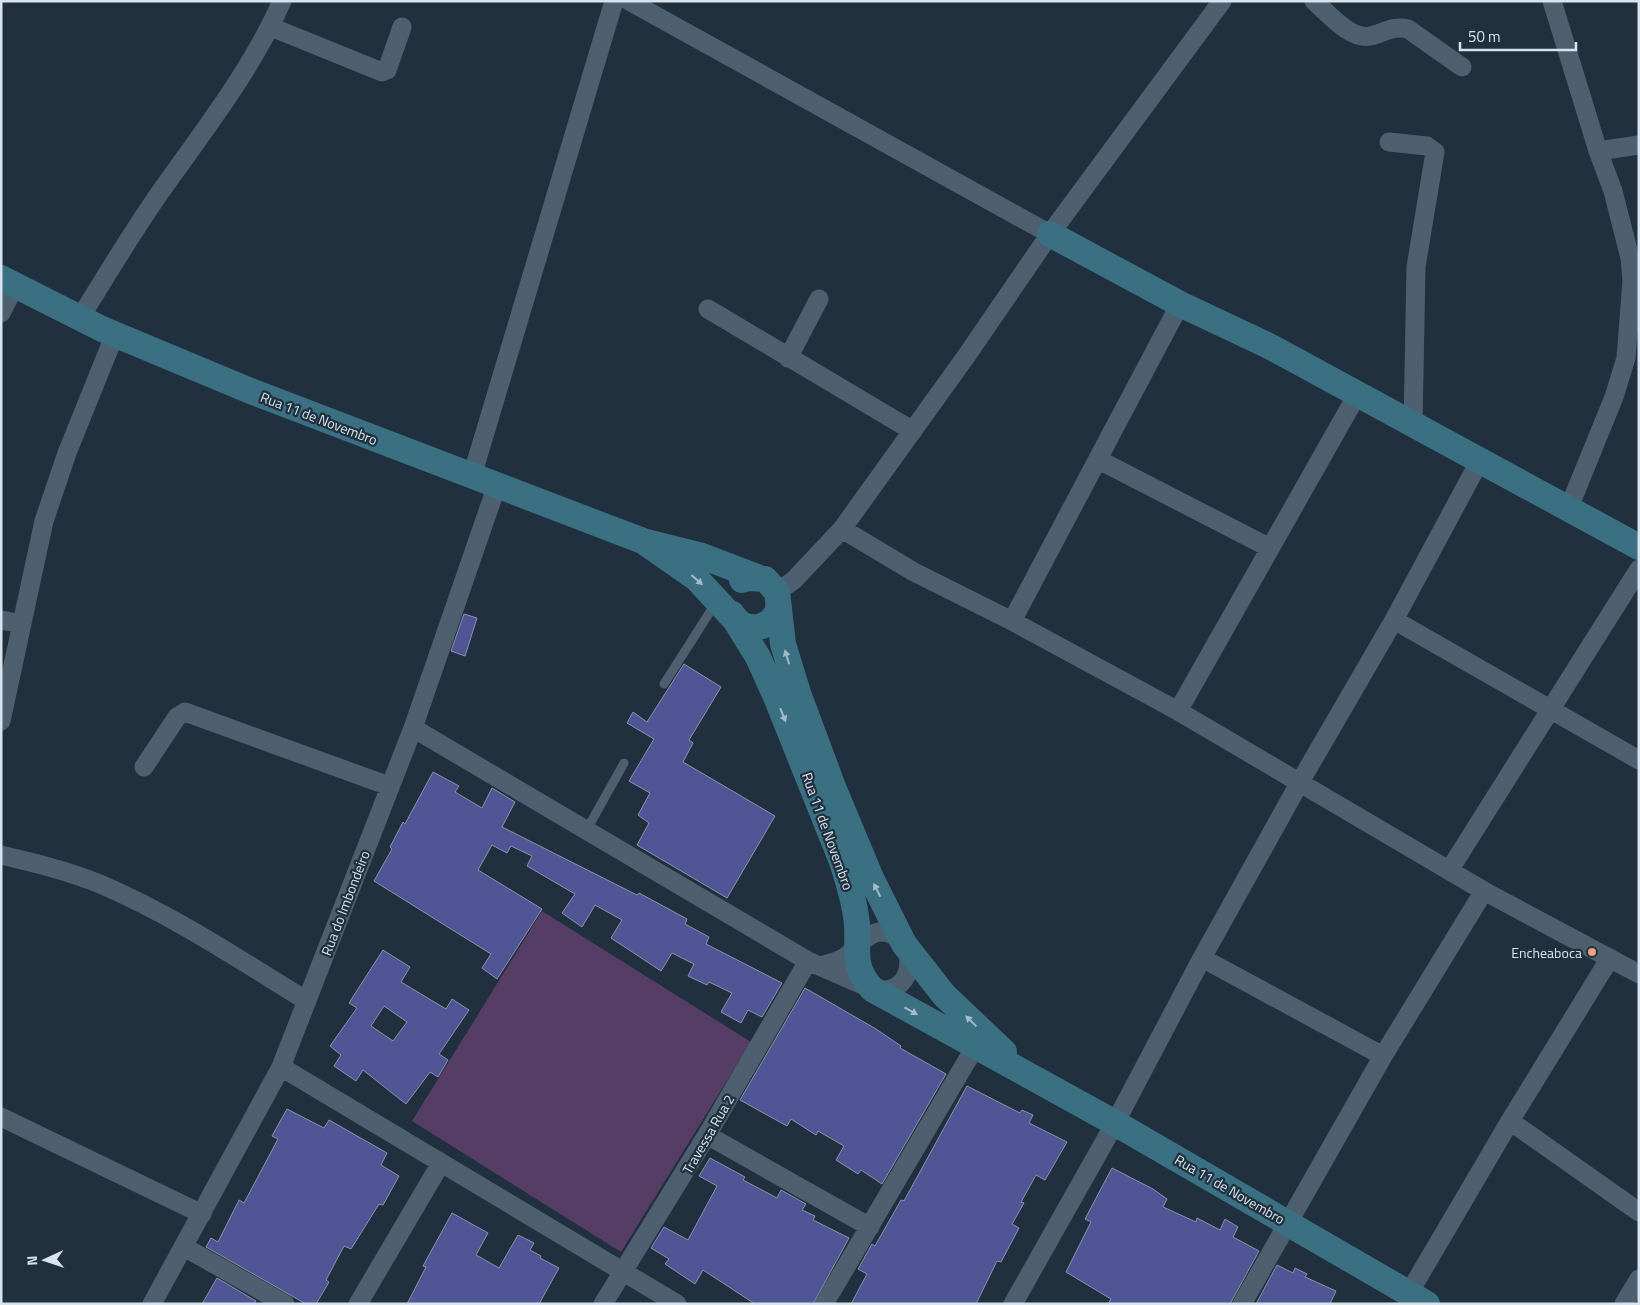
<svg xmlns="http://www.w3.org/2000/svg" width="1640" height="1305" font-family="'Titillium Web',sans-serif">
	<rect width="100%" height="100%" fill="#20303f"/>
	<path fill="#553d66" d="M542 911 751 1042 621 1252 412 1121Z"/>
	<path fill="#4f5595" stroke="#8e92a9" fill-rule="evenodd" d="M464 614 477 618 465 656 451 651Z
		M684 664 721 687 689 740 693 743 683 762 775 816 727 898 637 845 649 823 638 815 650 793 629 781 654 739 627 723 633 712 647 722Z
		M433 772 459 786 455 792 482 808 492 788 515 802 502 827 637 895 639 893 687 919 685 924 709 937 706 944 782 983 762 1017 748 1010 741 1023 721 1012 732 993 709 982 707 985 688 976 694 964 672 953 661 971 611 938 622 920 595 905 582 927 562 913 575 894 527 866 532 856 511 846 507 853 492 845 478 870 542 909 497 979 482 968 491 954 374 881 392 849 390 847 403 822 405 824Z
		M383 950 410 967 401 982 446 1009 452 999 469 1010 439 1054 448 1060 438 1077 430 1072 406 1104 363 1070 356 1081 334 1066 341 1055 330 1046 357 1008 349 1003ZM384 1006 407 1022 393 1041 371 1026Z
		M805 988 876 1029 901 1046 900 1048 946 1074 882 1184 861 1170 858 1174 836 1160 844 1146 818 1131 816 1135 791 1119 787 1126 740 1100Z
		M967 1086 1020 1113 1022 1110 1033 1115 1029 1123 1067 1142 1045 1180 1036 1175 1021 1202 1024 1203 1012 1224 1019 1228 1001 1262 997 1261 976 1304H851L867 1274 858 1269 872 1244 875 1246 901 1200 904 1201Z
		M287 1109 324 1128 329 1120 387 1153 381 1165 399 1176 383 1205 379 1204 351 1249 344 1246 326 1280 329 1282 316 1304H306L206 1247 211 1238 218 1242 239 1200 244 1203 278 1139 272 1136Z
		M710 1158 745 1177 743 1180 777 1198 781 1190 806 1204 802 1210 815 1216 813 1220 849 1238 813 1304H755L703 1270 695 1284 665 1264 669 1259 651 1248 664 1227 688 1240 717 1186 699 1176Z
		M1112 1168 1153 1189 1167 1199 1163 1207 1196 1222 1197 1218 1220 1230 1225 1219 1238 1227 1233 1237 1259 1251 1230 1304H1108L1111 1299 1066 1272 1091 1222 1085 1219Z
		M452 1213 488 1233 476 1255 499 1268 518 1235 534 1243 530 1250 541 1256 540 1258 559 1268 539 1304H407L426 1267 423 1266Z
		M1277 1265 1293 1273 1295 1268 1307 1274 1305 1277 1336 1291 1330 1304H1256Z
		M217 1278 256 1301 254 1304H202Z"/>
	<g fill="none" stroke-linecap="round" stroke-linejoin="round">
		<path stroke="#4e6070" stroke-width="9" d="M664 684 715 604
			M586 831 624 763"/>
		<path stroke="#4e6070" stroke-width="19" d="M629 1 1050 234
			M1314 1C1328 13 1350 40 1370 36 1384 33 1393 25 1408 29L1462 67
			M1552 1 1598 151 1613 191 1630 258 1632 280 1626 358 1614 397 1568 510
			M271 27 382 72 387 70 402 27
			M1389 142 1427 146 1435 152 1416 267 1413 426
			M1598 151 1639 145
			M708 309 913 431
			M1 313 15 286
			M80 318C108 273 135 227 166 184 208 125 253 67 282 1
			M788 358 819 299
			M1099 460 1270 548
			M472 476 614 1
			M842 529 914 572 1012 621 1178 711 1484 891 1639 974
			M777 592 794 580 842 529 967 355 1050 234 1222 1
			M1 620 22 624
			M1394 620 1639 760
			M1012 621 1180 304
			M1178 711 1358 393
			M1 721 44 521 67 453 115 334
			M413 728 808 961 872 989C878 990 885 991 891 989 913 982 914 951 898 938 873 920 861 946 845 957 838 962 829 963 820 966
			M144 767 177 717 185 712 389 786
			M1 855C35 863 68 871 100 884 173 915 240 960 307 1001
			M1450 869 1639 569
			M1202 958 1383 1056
			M281 1067 677 1304
			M1 1117 202 1214
			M1510 1121 1639 1212
			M707 1135 870 1227
			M184 1247 285 1304
			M1409 1293 1510 1121 1610 958
			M152 1304 281 1067 413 728 497 485
			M358 1304 441 1163
			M603 1304 707 1135 808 961
			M824 1304 975 1047
			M1013 1304 1115 1123 1202 958 1300 782 1394 620 1479 462
			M1242 1304 1383 1056 1484 891
			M1624 1304 1639 1279"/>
		<path stroke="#3a7082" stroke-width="26" d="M1050 234 1180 304 1269 346 1639 547
			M1 278 102 329 253 392 643 541 699 555 757 577
			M643 541 696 578 735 620 758 657 776 697 841 859C848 880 855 902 857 924 859 952 851 965 872 989L1115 1123 1427 1304
			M742 580 748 578 765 579 777 592 783 644 798 693 833 787 871 878 904 944 944 995 1004 1052
			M732 614C745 635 772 630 779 607"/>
	</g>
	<defs><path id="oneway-solid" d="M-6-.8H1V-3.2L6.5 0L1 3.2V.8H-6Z" transform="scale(1.25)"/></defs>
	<g fill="#a1bbc8">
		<use href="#oneway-solid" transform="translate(697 580) rotate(41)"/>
		<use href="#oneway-solid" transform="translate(787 657) rotate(-107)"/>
		<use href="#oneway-solid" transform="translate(783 715) rotate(68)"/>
		<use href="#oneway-solid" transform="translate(877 890) rotate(-117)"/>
		<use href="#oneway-solid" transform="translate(911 1011) rotate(29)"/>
		<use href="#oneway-solid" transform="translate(971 1021) rotate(-136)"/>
	</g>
	<circle fill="#f1a17b" stroke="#20303f" stroke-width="2" cx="1592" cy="952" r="5"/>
	<g text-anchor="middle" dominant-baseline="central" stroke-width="4.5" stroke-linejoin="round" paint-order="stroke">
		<g font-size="14" fill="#d9e3ed" stroke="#20303f">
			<text transform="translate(319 418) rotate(21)">Rua 11 de Novembro</text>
			<text transform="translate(828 831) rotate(70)">Rua 11 de Novembro</text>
			<text transform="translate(345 903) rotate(-69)">Rua do Imbondeiro</text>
			<text transform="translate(708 1134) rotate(-60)">Travessa Rua 2</text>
			<text transform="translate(1230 1189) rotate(30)">Rua 11 de Novembro</text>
		</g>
		<g font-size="14" fill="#d9e3ed" stroke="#20303f" text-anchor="end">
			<text x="1582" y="952">Encheaboca</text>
		</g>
	</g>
	<rect width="1640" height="1305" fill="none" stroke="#d9e3ed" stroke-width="5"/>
	<g transform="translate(45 1260) rotate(267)" stroke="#20303f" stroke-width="4" paint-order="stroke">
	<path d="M0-4L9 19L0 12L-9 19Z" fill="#d9e3ed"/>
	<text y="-8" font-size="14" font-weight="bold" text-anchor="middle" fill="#d9e3ed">N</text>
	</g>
	<path d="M1460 42v8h116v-8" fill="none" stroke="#d9e3ed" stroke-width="2.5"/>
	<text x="1468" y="42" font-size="15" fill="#d9e3ed" stroke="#20303f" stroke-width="4" paint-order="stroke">50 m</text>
</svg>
